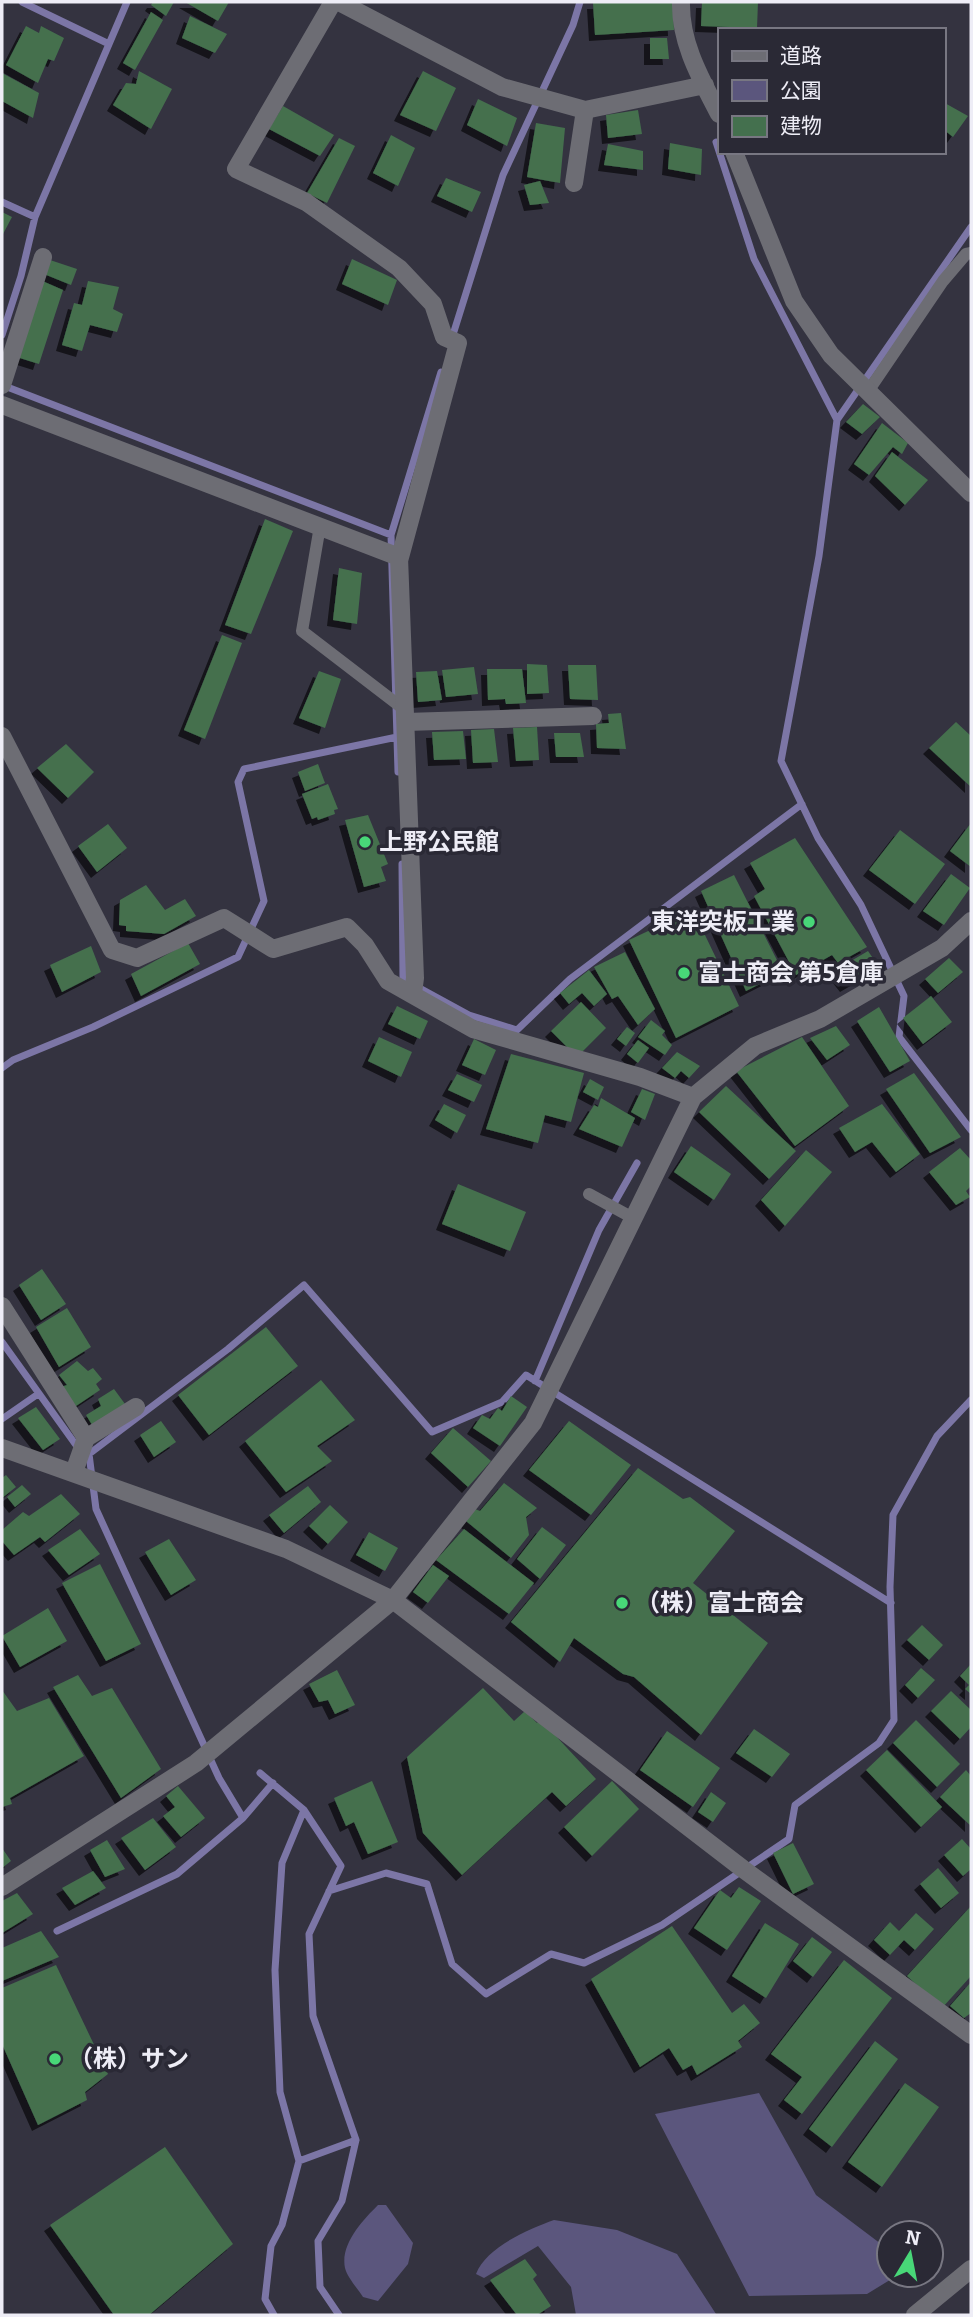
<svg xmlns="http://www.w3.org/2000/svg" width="973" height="2317" font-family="Bitter,'Noto Sans JP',serif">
	<defs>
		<filter id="shadow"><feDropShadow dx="-6" dy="6" stdDeviation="0" flood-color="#0009"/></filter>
	</defs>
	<rect width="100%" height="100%" fill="#343340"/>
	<path fill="#5b567d" d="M759 2093 816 2195 889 2250V2275H898L867 2294 749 2296 655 2114Z
		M378 2205H386L413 2243 408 2264 378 2301 363 2297C358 2289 347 2277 345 2268 340 2244 363 2220 378 2205Z
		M554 2220 617 2230 677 2254 716 2314 576 2315 571 2287 538 2246 484 2278 476 2274C486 2247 529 2229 554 2220Z"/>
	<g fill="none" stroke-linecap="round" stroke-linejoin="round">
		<path stroke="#7c76a6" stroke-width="7" d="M22 2 109 44
			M716 142 754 259 837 420 971 227
			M2 202 35 217
			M2 335 21 276 35 217 127 2
			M451 341 503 175 573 25 580 2
			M2 385 391 535 441 372
			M837 420 819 556 781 761 818 838 861 905 904 996 899 1037 971 1130
			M391 535 398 772
			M402 864 403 979 469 1015 517 1030 570 979 802 804
			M2 1068 13 1060 93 1027 238 957 264 901 238 782 244 769 397 737
			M2 1342 81 1452 89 1454 96 1509 219 1778 243 1818 177 1874 57 1931
			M535 1381 599 1230 637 1163
			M2 1419 38 1394
			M89 1454 228 1349 304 1285 432 1432 502 1402 526 1375 891 1603
			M260 1773 304 1810 341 1866 309 1934 313 2016 356 2140 342 2201 318 2241 320 2287 339 2315
			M304 1810 282 1863 275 1970 280 2092 299 2161 356 2140
			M243 1818 273 1783
			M329 1891 386 1873 427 1884 452 1964 486 1994 551 1954 584 1963 662 1925 789 1839 795 1805 879 1743 894 1720 890 1587 893 1515 937 1436 971 1400
			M274 2315 265 2299 271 2246 282 2225 299 2161"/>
	</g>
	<path fill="#44704e" filter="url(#shadow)" d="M153 2H174L166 16 151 5Z
		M185 2H229L218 21Z
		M673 2 674 30 595 35 593 3Z
		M702 2H758L757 28 701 26Z
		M151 12 163 20 135 70 123 63Z
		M190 16 227 34 215 53 182 38Z
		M26 26 39 33 41 26 64 38 54 61 48 59 38 83 6 65Z
		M650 38H667L669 59H650Z
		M139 71 172 89 151 129 113 105 126 83 136 84Z
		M423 71 456 88 436 131 400 115Z
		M2 73 39 93 33 118 2 101Z
		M478 99 517 118 507 146 467 125Z
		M943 102 968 116 953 137 943 129Z
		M283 106 334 135 320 156 269 129Z
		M638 110 642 134 608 138 606 115Z
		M536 123 565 128 560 183 527 177Z
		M391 135 415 148 398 186 373 173Z
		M339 138 355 146 327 203 307 193Z
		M670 143 702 149 701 175 668 169Z
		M608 144 643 151V170L604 165Z
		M446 178 481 192 472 212 437 196Z
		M540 181 549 203 530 205 524 185Z
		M2 212 12 217 2 236Z
		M352 259 397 280 388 305 342 284Z
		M50 260 77 269 71 285 44 274Z
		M40 280 63 290 39 364 7 354Z
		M88 281 119 287 113 309 123 314 117 332 90 325 82 351 62 345 74 303 82 305Z
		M863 404 880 417 862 434 846 422Z
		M882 423 908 443 902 454 893 447 869 475 854 464Z
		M892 452 928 480 905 505 875 476Z
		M265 519 293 531 251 634 225 625Z
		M339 568 362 573 357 624 333 620Z
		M222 635 242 643 205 739 184 730Z
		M527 664 547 665 549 693 527 694Z
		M568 665H596L598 700 570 699Z
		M474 667 478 694 446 697 442 670Z
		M487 669H522L526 703 506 704 505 699 488 700Z
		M319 671 341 679 325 728 299 718Z
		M437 671 442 700 418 702 416 672Z
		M621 713 626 749 597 748 596 724 609 723 608 714Z
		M956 722 971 736V787L929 748Z
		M537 727 539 760 516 761 513 728Z
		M494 729 498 762 473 763 471 730Z
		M463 731 466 759 434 760 432 732Z
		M554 733H580L584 757H556Z
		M66 744 94 772 68 798 37 768Z
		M318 764 325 783 305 791 298 772Z
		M328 784 338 809 334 810 335 814 318 820 317 817 312 819 302 794Z
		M368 815 388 864 381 867 386 881 364 887 345 820Z
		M971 823V867L950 851Z
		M108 824 127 848 97 872 78 846Z
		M900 830 945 864 915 904 869 870Z
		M795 838 867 947 838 963 832 955 796 975 754 896 765 889 750 863Z
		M951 874 970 888 944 925 923 911Z
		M734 875 783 972 746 991 701 891Z
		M146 885 165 910 185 899 196 916 164 934 126 931V926L119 925 120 900Z
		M693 910 739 1006 676 1038 629 940Z
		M188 943 200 964 141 996 131 974Z
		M91 946 101 972 62 992 50 965Z
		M868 951 879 967 846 986 834 971Z
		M625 952 655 1009 638 1025 618 996 612 999 594 967Z
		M949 958 963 972 938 993 925 979Z
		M589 970 607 994 594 1006 582 993 569 1004 560 993Z
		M931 996 952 1022 923 1044 903 1018Z
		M581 1002 606 1028 577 1057 551 1031Z
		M397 1006 428 1021 420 1039 388 1024Z
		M879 1007 910 1061 890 1072 857 1021Z
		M651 1020 665 1031 662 1035 672 1045 665 1055 638 1037Z
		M836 1026 850 1045 827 1060 810 1038Z
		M627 1027 635 1033 626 1046 617 1039Z
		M379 1037 412 1052 401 1077 368 1061Z
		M802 1037 849 1106 795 1146 736 1071Z
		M474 1039 496 1050 485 1075 462 1065Z
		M638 1040 649 1048 638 1063 627 1054Z
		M677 1052 700 1066 689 1078 681 1071 675 1078 662 1068Z
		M511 1054 584 1073 571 1122 545 1115 538 1143 486 1129Z
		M914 1073 961 1137 930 1153 886 1089Z
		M457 1074 482 1085 474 1102 448 1090Z
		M590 1079 604 1087 598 1100 583 1092Z
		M726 1086 796 1151 769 1179 699 1112Z
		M642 1089 655 1094 645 1120 631 1112Z
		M601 1098 635 1118 622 1147 579 1129 594 1105 598 1107Z
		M444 1104 466 1115 457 1133 435 1120Z
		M882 1104 920 1154 896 1172 872 1142 855 1152 839 1128Z
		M691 1146 731 1174 714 1200 674 1172Z
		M960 1148 971 1160V1186L966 1191 970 1197 956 1205 929 1172Z
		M806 1150 832 1172 785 1226 761 1200Z
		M458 1184 526 1212 510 1251 442 1224Z
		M42 1269 66 1304 41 1320 19 1285Z
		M67 1308 91 1347 59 1367 36 1327Z
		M266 1327 298 1366 209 1435 178 1395Z
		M77 1361 88 1371 93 1368 102 1379 96 1384 100 1390 76 1406 61 1387 67 1385 59 1375Z
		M321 1380 355 1420 317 1446 332 1461 286 1492 245 1441Z
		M114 1389 125 1404 94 1428 86 1415 101 1406 98 1399Z
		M511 1396 527 1407 500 1446 473 1428 482 1415 490 1419 498 1408 502 1411Z
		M36 1407 60 1439 43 1450 18 1418Z
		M161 1421 176 1442 154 1457 140 1435Z
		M569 1421 631 1465 591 1515 529 1470Z
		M453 1428 491 1461 468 1487 431 1453Z
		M638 1468 683 1499 690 1497 735 1531 693 1583 768 1643 701 1735 634 1677 623 1674 574 1638 560 1662 511 1622Z
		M6 1475 16 1487 2 1498V1478Z
		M504 1483 537 1508 526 1517 529 1535 511 1558 466 1521 475 1509 480 1511Z
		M22 1485 31 1494 15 1507 7 1497Z
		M308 1486 321 1502 284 1533 269 1515Z
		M61 1494 80 1514 45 1542 40 1537 14 1555 2 1541V1530L23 1512 29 1516Z
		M330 1505 348 1522 328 1544 309 1526Z
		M542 1527 566 1545 540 1579 517 1559Z
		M80 1529 100 1554 69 1575 48 1550Z
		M464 1529 534 1583 509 1614 436 1560Z
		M369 1532 398 1548 385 1571 356 1555Z
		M169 1539 196 1580 171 1595 145 1552Z
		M100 1564 141 1644 106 1661 62 1583Z
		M433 1565 449 1576 428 1603 413 1592Z
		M48 1608 67 1641 20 1667 2 1636Z
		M922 1625 943 1645 929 1660 907 1640Z
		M971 1664V1694L965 1689 969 1685 960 1676Z
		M921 1668 935 1680 918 1698 905 1685Z
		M337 1670 355 1705 335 1714 328 1700 319 1702 309 1684Z
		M78 1675 92 1696 112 1688 161 1769 121 1798 53 1687Z
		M483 1688 514 1721 525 1711 537 1723 540 1719 596 1779 566 1806 552 1792 462 1875 423 1833 407 1757Z
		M2 1690 17 1711 49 1698 84 1756 10 1798 12 1804 2 1807Z
		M951 1691 971 1710V1727L960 1739 931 1711Z
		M916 1720 960 1764 937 1787 893 1743Z
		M754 1729 790 1754 772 1777 736 1753Z
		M667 1731 720 1768 693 1807 640 1770Z
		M887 1750 942 1807 921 1827 866 1770Z
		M966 1770 971 1776V1826L940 1797Z
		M372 1781 398 1842 368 1854 354 1822 346 1826 334 1798Z
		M612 1781 639 1809 592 1856 564 1827Z
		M178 1786 205 1818 181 1837 163 1816 175 1807 166 1796Z
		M711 1792 726 1803 713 1822 698 1812Z
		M153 1818 176 1847 145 1870 121 1838Z
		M962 1839 971 1849V1869L963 1876 944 1855Z
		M107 1840 125 1869 105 1877 90 1850Z
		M793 1843 814 1884 793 1894 773 1853Z
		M2 1848 11 1861 2 1868Z
		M938 1868 959 1893 941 1908 920 1884Z
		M93 1871 106 1888 75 1905 62 1888Z
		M739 1887 761 1901 727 1950 694 1928 720 1890 731 1898Z
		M17 1893 33 1914 2 1933V1901Z
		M971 1906V1976L942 2008 907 1976Z
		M916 1913 934 1929 915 1950 904 1940 890 1955 874 1940 890 1922 899 1931Z
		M765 1923 799 1944 766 1998 732 1976Z
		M672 1926 732 2013 744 2004 760 2023 738 2041 742 2047 697 2075 692 2065 683 2070 669 2048 640 2067 591 1979Z
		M41 1931 59 1957 2 1981V1948Z
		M812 1937 832 1952 813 1977 793 1961Z
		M844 1960 892 1998 802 2114 784 2100 802 2077 771 2054Z
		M56 1965 108 2074 85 2092 87 2100 38 2125 2 2044V1988Z
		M971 1982V2013L964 2018 950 2006Z
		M875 2041 898 2059 832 2147 809 2129Z
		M905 2083 939 2107 882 2187 848 2162Z
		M165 2147 233 2244 149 2315H114L50 2225Z
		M525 2259 537 2275 533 2279 551 2306 537 2315H517L490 2280Z"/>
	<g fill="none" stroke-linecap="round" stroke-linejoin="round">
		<path stroke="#6d6d74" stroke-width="12" d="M869 390 943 281 966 254 971 253
			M320 526 302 631 405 710
			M589 1194 633 1218"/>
		<path stroke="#6d6d74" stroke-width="18" d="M333 2 236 169 306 202 399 268 433 304 444 337 458 343 399 561
			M339 2 502 87 585 110 705 85
			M681 2C680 43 701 79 719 114
			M734 152 794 301 831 355 971 493
			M574 183 585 110
			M2 385 43 257
			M2 405 399 557 415 978 413 993
			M406 722 593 716
			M2 736 112 950 137 958 224 918 273 949 347 927 365 945 388 981 473 1029 640 1077 693 1097
			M2 1306 86 1438 74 1472
			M86 1438 136 1407
			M2 1448 286 1549 393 1600 743 1869 971 2035
			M2 1887 196 1763 393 1600 533 1423 693 1097 755 1046 820 1019 942 948 971 921
			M915 2315 971 2269"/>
	</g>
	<g fill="#48d778" stroke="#2a2935" stroke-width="2.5">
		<circle cx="365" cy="842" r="7"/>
		<circle cx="809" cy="922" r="7"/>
		<circle cx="684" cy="973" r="7"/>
		<circle cx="622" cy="1603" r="7"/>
		<circle cx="55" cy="2059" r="7"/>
	</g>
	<g text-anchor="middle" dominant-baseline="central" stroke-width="7" stroke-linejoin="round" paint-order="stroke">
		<g font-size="24" font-weight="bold" fill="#eeedf6" stroke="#2a2935" text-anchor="start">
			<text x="379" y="842">上野公民館</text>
			<text x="795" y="922" text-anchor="end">東洋突板工業</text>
			<text x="698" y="973">富士商会 第5倉庫</text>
			<text x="636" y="1603">（株）富士商会</text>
			<text x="69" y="2059">（株）サン</text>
		</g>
	</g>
	<rect width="973" height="2317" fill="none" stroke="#eeedf6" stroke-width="7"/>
	<rect x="718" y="28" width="228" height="126" fill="#2a2935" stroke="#787782" stroke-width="2"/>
	<rect x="732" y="51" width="35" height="10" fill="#6d6d74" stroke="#787782" stroke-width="2"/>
	<text x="780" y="63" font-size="21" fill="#eeedf6">道路</text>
	<rect x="732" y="80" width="35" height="21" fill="#5b567d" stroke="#787782" stroke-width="2"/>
	<text x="780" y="98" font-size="21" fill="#eeedf6">公園</text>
	<rect x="732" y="116" width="35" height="21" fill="#44704e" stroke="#787782" stroke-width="2"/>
	<text x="780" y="133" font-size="21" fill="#eeedf6">建物</text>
	<g transform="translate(910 2254) rotate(10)"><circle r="33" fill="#2a2935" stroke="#787782" stroke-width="2"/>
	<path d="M0-5L12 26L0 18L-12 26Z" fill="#48d778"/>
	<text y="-10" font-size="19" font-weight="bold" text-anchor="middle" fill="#eeedf6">N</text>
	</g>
</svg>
